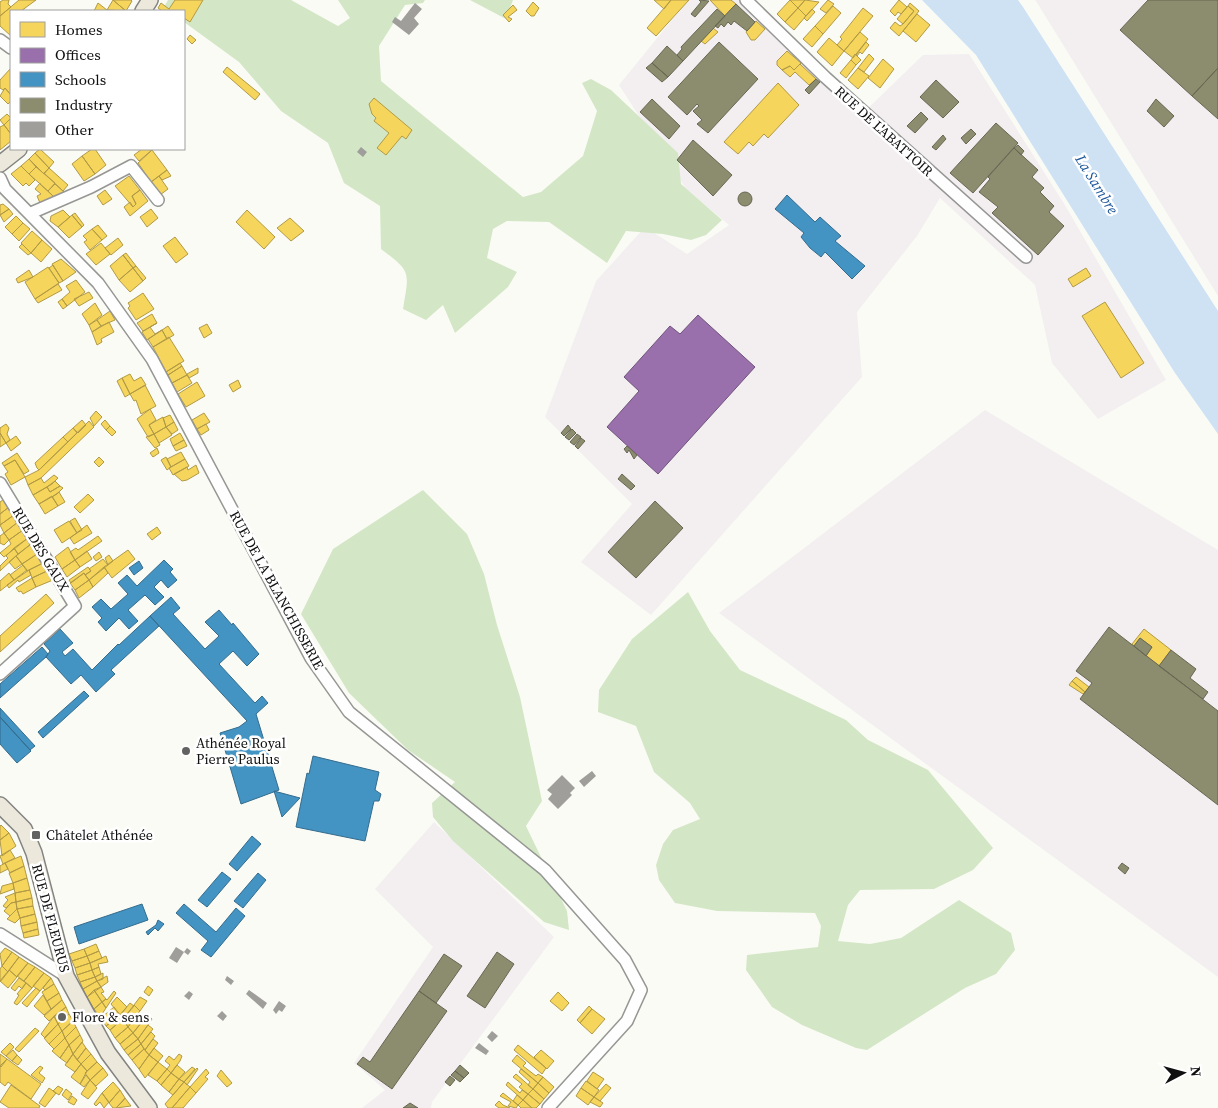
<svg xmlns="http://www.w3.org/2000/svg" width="1218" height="1108" font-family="'Source Serif 4',serif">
	<rect width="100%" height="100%" fill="#fbfbf6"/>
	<path fill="#f3eff1" d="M688 0H740L861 115 923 55 969 54 1065 205 1166 380 1098 419 1052 363 1035 285 940 198 917 236 857 312 862 377 651 615 581 562 632 504 545 417 596 281 645 227 687 254 729 225 686 189 619 85Z
		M1035 0H1218V296L1036 1Z
		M985 410 1218 550V977L719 613Z
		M434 822 554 937 432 1102 431 1108H362L385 1090 354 1063 433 947 375 889Z"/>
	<path fill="#d3e7c6" d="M168 0H291L338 26 350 18 338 0H425L423 3 405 5 379 46 381 81 523 197 541 192 583 156 597 111 582 83 591 79 611 90 678 153 681 184 722 220 706 235 691 240 663 234 626 231 607 263 549 222 507 221 493 229 487 258 517 272 508 287 455 333 443 305 426 320 403 309C409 272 412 272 381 249L380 206 344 183 328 143 281 111 239 62 184 22V11H170L164 7Z
		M470 0H513L506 19Z
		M423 490 467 534 484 574 497 625 520 697 542 801 526 826 567 911 569 930 544 922 453 841 433 817 432 803 455 782 408 750 349 693 301 614 333 549Z
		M688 592 710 631 740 670 846 720 868 740 928 770 993 848 973 870 934 889 860 890 848 905 838 941 870 944 901 938 959 900 1011 933 1015 950 996 974 965 988 867 1050 856 1048 802 1025 772 1007 746 970 747 955 818 947 821 926 815 913 717 911 675 903 659 880 656 865 663 844 673 830 700 819 690 803 654 772 636 726 598 712 599 690 632 639Z"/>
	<path fill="#cee2f4" d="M922 0H1018L1023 7 1218 311V434L1175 373 976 55Z"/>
	<path fill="#f6d55c" stroke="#b19a45" d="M3 0H9L8 4 11 7 0 16V2Z
		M19 0H36L21 11H11V36L0 26V16Z
		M113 0 126 11H125L107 10Z
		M113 0H131L132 1 126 11Z
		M175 0H203L190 22 184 18V11H162L158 8 161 3 169 9Z
		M654 0H671L664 9Z
		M671 0H689L656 36 647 28Z
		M710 0H731L736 4 725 16Z
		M790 0 798 8 785 22 777 14Z
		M790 0H805L798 8Z
		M805 0 819 2 806 16 798 8Z
		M828 0 834 4 826 13 820 9Z
		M899 0 907 7 901 14 898 12 895 16 890 11Z
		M533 2 539 8 534 16H531L526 11Z
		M98 3 107 10 106 11H94Z
		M910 3 919 11 899 36 890 28 895 22 900 26 903 24 914 11 908 6Z
		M513 5 517 10 508 17 512 19 509 22 503 15Z
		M833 6 841 13 823 34 815 26Z
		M908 6 914 11 903 24 897 19Z
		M798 8 806 16 794 30 785 22Z
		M863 8 873 16 844 51 837 45 842 39 840 37Z
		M812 9 815 12 807 21 804 18Z
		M917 14 930 25 916 42 903 31Z
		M756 21 765 29 755 40H751L746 32Z
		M815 26 823 34 812 47 803 39Z
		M713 28 718 32 705 44 701 41Z
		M860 32 868 39 853 58 844 51Z
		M190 35 196 40 192 44 187 39Z
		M829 38 844 51 832 66 817 52Z
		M866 42 869 45 862 54 860 52 857 56 856 55Z
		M787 51 801 63 794 70 790 66 782 70 777 65V61Z
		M855 54 861 60 856 65 851 60Z
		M869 54 874 59 864 72 858 68Z
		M883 59 894 69 880 88 868 78Z
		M851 60 856 65 846 78 840 73Z
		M800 64 816 79 809 85 795 72 790 77 782 70 790 66 794 70Z
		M227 67 260 94 255 100 223 72Z
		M11 68V95L5 88 3 90 0 88V80Z
		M858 68 869 76 858 89 848 80Z
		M778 83 799 105 768 138 764 134 753 146 749 142 738 154 724 142Z
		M5 88 11 95V101L8 104 0 96Z
		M374 98 412 130 406 139 402 136 386 155 377 148 389 133 374 121 376 118 372 114 369 104Z
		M7 114 11 118 4 125 0 120Z
		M11 118V134L4 125Z
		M4 125 11 134V141L0 150V127Z
		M40 149 54 162 49 168 35 153Z
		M92 149H95L106 165 95 174 82 156Z
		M142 149 152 150 139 161 134 155Z
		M152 150 167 170 151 182 138 163Z
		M35 153 49 168 44 174 29 159Z
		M82 156 95 174 84 181 72 164Z
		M29 159 36 167 29 174 35 180 21 166Z
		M21 166 35 180 29 186 26 183 23 186 11 174Z
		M36 167 55 183 48 191 29 174Z
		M49 168 68 185 63 191 44 173Z
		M167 170 171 176 162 180 159 176Z
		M129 176 140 190 132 196 136 204 133 207 115 186Z
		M159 176 168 189 160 195 151 182Z
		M40 183V184L54 197 40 203 37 196 41 194 35 189Z
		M55 184 64 192 54 197 48 191Z
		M105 190 112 199 103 205 97 196Z
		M140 190 148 201 130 216 124 207 130 202 133 207 136 204 132 196Z
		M3 204 9 209 0 215V205Z
		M9 209 13 214 4 222 0 215Z
		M151 209 158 218 147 227 140 217Z
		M63 210 70 217 58 227 50 221 51 216Z
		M247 210 275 237 264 249 236 222Z
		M75 213 84 225 82 227 72 215Z
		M72 215 82 227 69 238 58 227Z
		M16 216 23 223 12 234 5 227Z
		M290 218 304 231 291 241 277 228Z
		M23 223 30 229 19 241 12 234Z
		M98 225 107 236 102 240 92 229Z
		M92 229 102 240 90 250 84 242 87 240 83 236Z
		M32 231 42 240 31 253 21 243Z
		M175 237 188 254 176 263 163 246Z
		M118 238 123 245 111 255 105 248Z
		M42 240 52 249 41 262 31 253Z
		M101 243 110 254 96 265 86 254Z
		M22 244 31 253 28 255 19 247Z
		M126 253 136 266 133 268 123 255Z
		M123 255 133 268 119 280 110 266Z
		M61 259 76 272 63 281 52 264Z
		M53 265 63 281 59 283 49 268Z
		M136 266 146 278 143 281 133 268Z
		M48 267 59 283 35 299 25 282Z
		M133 268 143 281 130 292 119 280Z
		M1086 268 1091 276 1073 287 1068 279Z
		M29 270 33 277 18 283 16 279Z
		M76 280 85 292 67 306 62 299 70 292 66 286Z
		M58 284 62 290 38 303 35 299Z
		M89 292 93 298 79 306 74 299Z
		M143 293 154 309 136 320 128 308 130 306 128 303Z
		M62 299 67 306 63 309 58 302Z
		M1105 302 1144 363 1121 378 1082 316Z
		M95 303 102 315 89 325 82 314Z
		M110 311 115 320 101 326 97 320Z
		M152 314 157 323 143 331 137 323Z
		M97 320 101 326 92 332 89 325Z
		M109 322 114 332 101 339 102 342 97 345 92 332Z
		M157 323 150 327 155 334 162 330 147 340 142 332Z
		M207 324 212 333 204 338 199 328Z
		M168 326 174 335 167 339 162 330Z
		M162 330 167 339 153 347 148 339Z
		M169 337 184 361 166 372 153 347Z
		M180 363 182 366 168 375 166 372Z
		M182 366 187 375 172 383 168 375Z
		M198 368V373L189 378 187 374Z
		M130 374 134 381 141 377 146 385 130 394 122 378Z
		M187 375 192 383 177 392 172 383Z
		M122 378 130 394 125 397 117 381Z
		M238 380 241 387 233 392 229 385Z
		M197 382 205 396 186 407 178 394Z
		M145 385 156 406 141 414 136 400 134 401 130 394Z
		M150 409 156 420 149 425 154 434 148 437 137 419Z
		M96 411 102 417 94 426 90 418Z
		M204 413 210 422 197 429 192 420Z
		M170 415 174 422 166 427 163 418Z
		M163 417 166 427 154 434 149 425Z
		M82 420 86 425 78 433 73 428Z
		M105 420 110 426 106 430 101 424Z
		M89 421 94 427 41 478 28 485 25 477 39 470Z
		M174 422 178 430 172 434 166 427Z
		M6 424 9 428 7 434 10 440 6 443 0 433V428Z
		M206 424 209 430 201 435 197 429Z
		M110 426 116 432 112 436 106 430Z
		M166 427 172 435 159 443 154 434Z
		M73 428 77 433 68 442 63 437Z
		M0 433 6 443 0 447Z
		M180 433 184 440 173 446 170 439Z
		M154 434 160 445 155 448 146 437Z
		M16 436 21 443 11 451 6 443Z
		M63 437 68 442 39 470 37 468 35 463Z
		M184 440 187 446 176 451 173 446Z
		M157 448 159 453 153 457 150 453Z
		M181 452 185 459 171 467 167 459Z
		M17 453 29 471 24 474 15 460 4 466 2 463Z
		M99 457 104 462 99 467 94 462Z
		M166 457 171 467 167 470 161 460Z
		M185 459 189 466 173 475 169 468Z
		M15 460 25 477 11 485 5 474 8 472 4 466Z
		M196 465 199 473 187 480 182 481 174 474 187 467 188 470Z
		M54 475 58 478 52 484 33 495 28 485 41 478 44 483Z
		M55 481 60 486 50 492 47 487Z
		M60 486 63 488 57 494 39 504 33 495 47 487 50 492Z
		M59 492 65 502 58 506 52 497Z
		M88 494 94 500 80 513 74 507Z
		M52 496 58 506 45 514 39 504Z
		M4 499 9 507 0 514V502Z
		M9 507 14 515 0 525V514Z
		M14 515 18 522 4 533 0 525Z
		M75 518 82 530 77 533 70 521Z
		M69 521 77 533 62 543 54 530Z
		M18 522 23 530 9 540 4 533Z
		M87 525 92 533 74 544 70 538Z
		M157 527 161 533 152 540 147 534Z
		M23 530 28 538 4 557 0 553 11 544 9 540Z
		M4 533 9 540 4 545 0 543V536Z
		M98 536 102 541 75 560 70 552 76 548 78 550Z
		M28 538 31 544 18 554 14 548Z
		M31 544 37 554 22 564 16 556Z
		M68 547 75 560 62 569 55 557Z
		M14 548 18 554 0 571V566L8 558 6 556Z
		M128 550 135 559 112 578 104 567Z
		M87 551 92 559 80 567 75 560Z
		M99 552 102 557 96 561 93 557Z
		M37 554 43 563 27 571 22 564Z
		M109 555 113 561 108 565 105 558Z
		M16 556 22 564 15 569 9 562Z
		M103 559 108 565 89 580 85 575 91 571 89 569Z
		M75 560 80 567 67 577 62 569Z
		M43 563 47 571 32 578 29 570Z
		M23 565 27 570 14 580 10 575Z
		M88 567 91 571 85 575 84 573 71 583 69 580Z
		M104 567 108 573 93 587 89 580Z
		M29 570 31 575 19 582 18 580 9 588 7 585Z
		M47 571 53 580 36 587 32 578Z
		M9 573 14 580 0 591V581Z
		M84 573 89 580 75 590 70 583Z
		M32 578 36 587 23 594 21 591 19 592 16 588Z
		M89 580 93 587 79 598 75 590Z
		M46 594 54 603 0 652V636Z
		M1144 629 1171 650 1159 666 1146 656 1152 647 1140 638 1134 646 1132 644Z
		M1076 677 1089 687 1085 692 1072 681Z
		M1072 681 1085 692 1083 694 1069 685Z
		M1 825 9 833 0 840V826Z
		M9 833 16 846 2 856 0 840Z
		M10 850 15 858 3 864 0 856Z
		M21 856 24 866 10 873 5 863Z
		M5 863 8 869 0 873V866Z
		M24 866 27 878 13 883 9 873Z
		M27 878 30 890 15 893 13 883Z
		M13 883 14 889 0 894 2 886Z
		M30 890 32 898 16 902 15 893Z
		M15 893 16 902 11 903 6 908 3 906 8 900 5 897Z
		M32 898 33 906 17 909 16 902Z
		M16 902 17 909 10 916 4 911 11 903Z
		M33 906 35 914 20 918 17 909Z
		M17 909 20 918 15 923 7 919Z
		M35 914 37 922 21 926 20 918Z
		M37 922 38 929 23 933 21 926Z
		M38 929 39 935 24 938 23 933Z
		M96 944 99 951 87 956 84 949Z
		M5 948 12 952 2 966 0 954Z
		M84 949 87 956 72 961 69 954Z
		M99 951 102 958 90 963 87 956Z
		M12 952 19 957 8 972 2 966Z
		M87 956 90 963 75 968 72 961Z
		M106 956 108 962 98 964 99 967 92 970 90 963Z
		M19 957 28 963 17 977 9 970Z
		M28 963 35 967 24 981 17 976Z
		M90 963 92 970 77 975 75 968Z
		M2 966 8 972 0 982V969Z
		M35 967 44 973 32 988 24 981Z
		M99 967 101 974 95 977 92 970Z
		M9 970 17 977 8 988 0 981Z
		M92 970 95 977 80 982 77 975Z
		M44 973 51 978 40 991 33 986Z
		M103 973V979L97 981 95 977Z
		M107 976 108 982 101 987 97 981Z
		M95 977 97 981 83 989 80 982Z
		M19 978 26 983 22 989 19 986 15 991 11 988Z
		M51 978 54 984 45 990 43 988Z
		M97 981 101 987 87 997 83 989Z
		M26 983 32 988 17 1005 14 1003 19 995 17 994Z
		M54 984 59 993 47 1001 42 992Z
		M148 986 153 990 149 996 144 992Z
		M101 987 104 992 101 993 106 999 102 1002 94 990Z
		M36 988 40 991 27 1007 22 1003Z
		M94 990 102 1002 94 1009 87 997Z
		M114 991 116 993 106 1008 102 1002 106 999 107 1000Z
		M558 992 569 1003 562 1011 550 1001Z
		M59 993 62 1000 51 1009 47 1001Z
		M43 995 51 1009 44 1015 34 1006Z
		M117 997 127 1007 120 1015 111 1004Z
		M140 997 147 1001 140 1011 134 1005Z
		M62 1000 66 1007 49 1021 44 1016Z
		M102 1002 106 1008 100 1017 94 1009Z
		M130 1003 134 1006 123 1019 120 1015Z
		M134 1005 140 1011 128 1027 123 1019Z
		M589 1006 592 1009 580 1023 577 1020Z
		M66 1007 69 1014 58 1024 54 1016Z
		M114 1007 120 1015 106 1026 101 1018Z
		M592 1009 605 1019 592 1034 580 1023Z
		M69 1014 73 1021 62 1031 58 1024Z
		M120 1015 123 1019 110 1030 106 1026Z
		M147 1015 152 1019 138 1039 133 1033Z
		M54 1016 58 1024 45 1038 41 1034Z
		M137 1016 143 1021 133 1033 128 1027Z
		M123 1019 128 1027 115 1038 110 1030Z
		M73 1021 76 1027 65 1038 62 1031Z
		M58 1024 62 1031 49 1044 44 1038Z
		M148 1025 153 1029 141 1044 138 1039Z
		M76 1027 80 1035 69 1045 65 1038Z
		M128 1027 133 1033 120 1044 115 1038Z
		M35 1028 39 1031 19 1052 15 1049Z
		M62 1031 65 1038 54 1049 49 1044Z
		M151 1032 155 1036 145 1050 141 1044Z
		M133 1033 138 1039 124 1050 120 1044Z
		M80 1035 83 1041 73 1054 69 1045Z
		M65 1038 69 1045 60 1058 52 1051Z
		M138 1039 141 1044 128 1055 124 1050Z
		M153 1039 158 1043 149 1055 145 1050Z
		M82 1042 86 1048 77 1060 73 1054Z
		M10 1043 14 1047 6 1056 1 1052Z
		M141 1044 144 1049 132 1060 128 1055Z
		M69 1045 73 1054 67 1063 60 1058Z
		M518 1045 546 1068 542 1074 514 1050Z
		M86 1048 91 1054 81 1064 77 1060Z
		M154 1048 163 1056 158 1062 149 1055Z
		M144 1049 149 1055 139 1069 132 1060Z
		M13 1050 17 1055 12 1061 6 1056Z
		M541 1050 554 1061 547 1069 534 1057Z
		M0 1054 7 1059 1 1067 0 1066Z
		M73 1054 81 1064 75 1072 65 1065Z
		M91 1054 97 1062 87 1071 81 1064Z
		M179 1054 182 1056 180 1061 171 1073 167 1069 170 1065 165 1061 169 1056 174 1060Z
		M17 1055 22 1060 18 1065 12 1061Z
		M149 1055 158 1062 145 1078 139 1069Z
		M517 1055 526 1063 523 1066 536 1076 538 1074 543 1077 538 1083 512 1061Z
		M7 1059 41 1084 31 1099 8 1082 5 1086 0 1082V1066Z
		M97 1062 103 1068 90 1080 85 1073Z
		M158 1062 167 1069 157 1081 148 1075Z
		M81 1064 87 1071 80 1084 71 1077Z
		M177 1065 185 1072 179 1079 171 1073Z
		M40 1066 43 1068 39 1073 45 1078 42 1083 31 1075Z
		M192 1067 195 1069 184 1082 179 1079Z
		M103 1068 108 1075 96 1086 90 1080Z
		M197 1068 198 1069 187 1085 184 1082Z
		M167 1069 171 1073 161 1085 157 1081Z
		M206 1069 209 1073 205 1077 208 1079 196 1093 190 1087Z
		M521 1069 538 1083 533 1089 528 1085 530 1082 519 1072Z
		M221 1070 232 1083 227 1087 217 1076Z
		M593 1072 604 1079 597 1089 587 1081Z
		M171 1073 179 1079 169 1092 161 1085Z
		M516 1074 533 1089 528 1094 519 1087 522 1084 513 1077Z
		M86 1075 90 1080 84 1087 80 1084Z
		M543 1077 554 1087 549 1093 538 1083Z
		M179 1079 184 1082 173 1095 169 1092Z
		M90 1080 97 1088 88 1099 81 1094Z
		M586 1081 599 1090 594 1097 581 1088Z
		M113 1082 120 1090 109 1103 102 1093Z
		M184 1082 190 1087 172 1108H168L165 1104Z
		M508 1082 520 1093 522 1090 528 1094 523 1100 506 1085Z
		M538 1083 549 1093 544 1099 533 1089Z
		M606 1084 611 1088 600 1101 594 1097Z
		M11 1085 40 1106 39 1108H9L0 1102Z
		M58 1086 63 1089 59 1095 53 1091Z
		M190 1087 196 1093 183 1108H172Z
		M49 1088 56 1093 45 1107 39 1103Z
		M581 1088 594 1097 588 1105 576 1096Z
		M66 1089 72 1094 68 1100 62 1095Z
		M533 1089 544 1099 540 1104 528 1094Z
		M120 1090 125 1098 116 1108H113L109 1103Z
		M102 1093 109 1102 104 1108 100 1102 96 1106 94 1104Z
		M503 1093 518 1105 516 1108 508 1106 511 1102 500 1096Z
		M528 1094 540 1104 536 1108H532L523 1100Z
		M517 1095 523 1100 518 1105 513 1101Z
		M72 1096 77 1100 74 1105 68 1102Z
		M594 1097 603 1103 600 1107 590 1102Z
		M125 1098 131 1106 116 1108 123 1101Z
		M523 1100 532 1108H521L518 1105Z
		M499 1101 503 1105 510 1108H499L495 1105Z"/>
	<path fill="#9970ab" stroke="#70537c" d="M698 315 755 367 658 474 607 427 639 391 624 377 670 326 680 334Z"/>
	<path fill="#4393c3" stroke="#346c8d" d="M787 195 815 222 820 217 841 236 835 241 865 266 852 279 825 252 821 257 810 248 801 237 804 233 775 209Z
		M164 560 173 569 170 572 177 580 168 588 161 580 154 587 164 597 155 605 145 595 128 610 138 621 129 629 119 618 106 631 98 622 102 618 92 607 101 599 111 609 128 594 118 583 127 575 137 586Z
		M139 561 143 568 134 575 129 568Z
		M171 597 180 608 173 614 205 649 219 636 205 622 219 610 232 625 233 623 259 654 247 666 233 651 219 664 255 703 262 696 268 703 256 714 279 790 241 804 220 733 239 727 247 721 150 616Z
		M150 616 159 626 111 670 115 674 96 692 81 675 71 684 46 657 50 651 44 644 60 629 73 643 62 652 65 656 73 649 92 670 118 644 119 645Z
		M42 647 48 654 46 657 0 698V684Z
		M84 691 89 696 43 738 38 732Z
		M0 708 35 746 30 750 0 717Z
		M0 717 31 751 17 763 0 744Z
		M313 756 379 772 375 790 381 794 379 801H374L365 841 296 827 307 773 309 774Z
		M274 791 300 798 282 817Z
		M252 836 261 844 237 871 229 864Z
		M222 872 231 879 207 907 198 900Z
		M258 873 266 880 243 908 234 901Z
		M142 904 148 920 79 944 74 927Z
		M184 904 216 932 236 908 245 916 211 957 201 950 208 941 176 913Z
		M158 920 164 924 158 931 155 928 148 935 146 932 156 925Z"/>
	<path fill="#8c8c6e" stroke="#676752" d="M699 0 709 1 695 17 691 14 701 2Z
		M1148 0H1218V68L1192 96 1120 30Z
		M736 4 755 22 747 31 734 21 731 25 728 22 724 27 721 24 718 28 715 26Z
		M717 9 725 16 683 61 677 55 682 49 681 47Z
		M719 42 758 79 708 133 697 124 702 120 693 111 699 106 697 104 687 115 668 97Z
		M667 46 683 61 668 77 652 63Z
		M652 63 668 77 662 82 646 68Z
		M1218 68V119L1192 96Z
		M816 79 820 82 809 94 805 90Z
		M936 80 959 102 943 118 920 97Z
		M652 99 680 126 669 139 640 112Z
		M1156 99 1174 116 1164 127 1147 111Z
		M921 112 928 119 915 133 907 126Z
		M996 123 1018 143 973 193 950 173Z
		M971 129 976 134 966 144 961 138Z
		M943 135 946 139 936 150 932 147Z
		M693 140 732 175 713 196 677 160Z
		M1018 145 1024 151 1021 155 1014 148Z
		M1014 148 1038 170 1032 177 1044 188 1040 192 1054 206 1049 212 1064 226 1038 255 992 213 998 207 979 192 990 179 988 177Z
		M738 199a7 7 0 1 1 14 0a7 7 0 1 1-14 0Z
		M568 425 571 429 564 436 561 433Z
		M572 429 576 433 569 440 565 437Z
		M577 434 581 437 574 445 570 442Z
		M581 438 585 441 578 449 575 446Z
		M627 446 637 455 634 459 629 450 627 453 624 449Z
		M622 474 635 486 631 490 618 479Z
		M655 501 683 528 636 578 608 552Z
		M1109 627 1218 711V805L1080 699 1092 683 1076 671Z
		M1140 638 1152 647 1146 656 1134 646Z
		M1171 650 1196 669 1190 678 1208 692 1203 699 1159 666Z
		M1122 863 1129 868 1125 874 1118 868Z
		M497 952 514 964 485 1008 467 996Z
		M444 954 462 966 436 1003 419 991Z
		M419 991 447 1011 392 1089 357 1064 363 1057 370 1062Z
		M460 1065 469 1073 464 1078 455 1071Z
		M455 1071 464 1078 460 1082 451 1075Z
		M450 1076 455 1080 450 1086 445 1082Z
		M410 1103 418 1108H403Z"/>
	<path fill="#9f9e9b" d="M415 3 422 9 414 18 419 24 409 35 392 22 395 17 401 21Z
		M361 147 367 152 363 157 357 152Z
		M592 771 596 776 584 787 579 781Z
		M562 775 575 788 570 793 572 795 558 809 548 799 552 794 547 790Z
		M176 947 184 952 187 948 191 951 188 955 184 952 177 963 169 958Z
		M227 976 234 981 231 985 225 980Z
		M249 990 267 1003 263 1009 246 994Z
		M189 991 193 994 189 1000 184 996Z
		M279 1001 286 1006 282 1012 279 1010 276 1014 273 1010Z
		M222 1011 227 1016 223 1021 217 1016Z
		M492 1031 498 1036 492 1042 487 1037Z
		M479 1043 489 1051 486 1055 475 1048Z"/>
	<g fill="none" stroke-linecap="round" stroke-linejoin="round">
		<g stroke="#969694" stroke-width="14">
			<path id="minor" d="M746 0 825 77 1026 257
				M0 40 11 48
				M0 178 5 189 98 283 152 359 311 658 349 712 545 870 625 960 641 990 627 1021 548 1108
				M31 213 91 187 131 166 158 200
				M0 483 75 606 0 674
				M0 934 66 976"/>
		</g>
		<g stroke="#838381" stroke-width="18">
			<path id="major" d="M143 11 150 0
				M0 164 19 149
				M0 805 24 829 34 853 66 976 108 1053 149 1108"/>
		</g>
		<use href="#minor" stroke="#fefefe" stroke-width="11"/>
		<use href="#major" stroke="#ece9dc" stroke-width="15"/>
	</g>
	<g fill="#626260" stroke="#fff" stroke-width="2">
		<circle cx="186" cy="751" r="5"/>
		<rect x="31" y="830" width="10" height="10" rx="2.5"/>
		<circle cx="62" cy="1017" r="5"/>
	</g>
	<g text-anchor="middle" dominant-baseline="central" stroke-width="5" stroke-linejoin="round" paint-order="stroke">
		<g font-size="14" fill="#101010" stroke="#fff">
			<text transform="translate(884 131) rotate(42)">RUE DE L'ABATTOIR</text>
			<text transform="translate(41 549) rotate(59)">RUE DES GAUX</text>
			<text transform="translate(277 590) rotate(61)">RUE DE LA BLANCHISSERIE</text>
			<text transform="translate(51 918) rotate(75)">RUE DE FLEURUS</text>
		</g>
		<g font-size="14" fill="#101010" stroke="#fff" text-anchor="start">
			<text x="196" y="743">Athénée Royal<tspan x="196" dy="16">Pierre Paulus</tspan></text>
			<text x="46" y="835">Châtelet Athénée</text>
			<text x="72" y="1017">Flore &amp; sens</text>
		</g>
		<g font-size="15" font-style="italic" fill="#20599b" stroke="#fff">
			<text transform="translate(1097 184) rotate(58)">La Sambre</text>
		</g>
	</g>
	<rect x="10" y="10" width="175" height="140" fill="#ffffff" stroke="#9f9f9f"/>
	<rect x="20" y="22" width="25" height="15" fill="#f6d55c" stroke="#9f9f9f"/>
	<text x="55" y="35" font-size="15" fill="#101010">Homes</text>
	<rect x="20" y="48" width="25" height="15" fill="#9970ab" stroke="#9f9f9f"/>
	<text x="55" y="60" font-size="15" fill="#101010">Offices</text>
	<rect x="20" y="72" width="25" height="15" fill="#4393c3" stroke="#9f9f9f"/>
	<text x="55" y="85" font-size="15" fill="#101010">Schools</text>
	<rect x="20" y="98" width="25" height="15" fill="#8c8c6e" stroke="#9f9f9f"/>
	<text x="55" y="110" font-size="15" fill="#101010">Industry</text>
	<rect x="20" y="122" width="25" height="15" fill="#9f9e9b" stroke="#9f9f9f"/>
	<text x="55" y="135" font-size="15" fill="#101010">Other</text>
	<g transform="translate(1183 1073) rotate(84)" stroke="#ffffff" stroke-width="4" paint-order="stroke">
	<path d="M0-4L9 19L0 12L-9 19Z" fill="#101010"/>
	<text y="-8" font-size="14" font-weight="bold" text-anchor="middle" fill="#101010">N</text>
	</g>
</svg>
